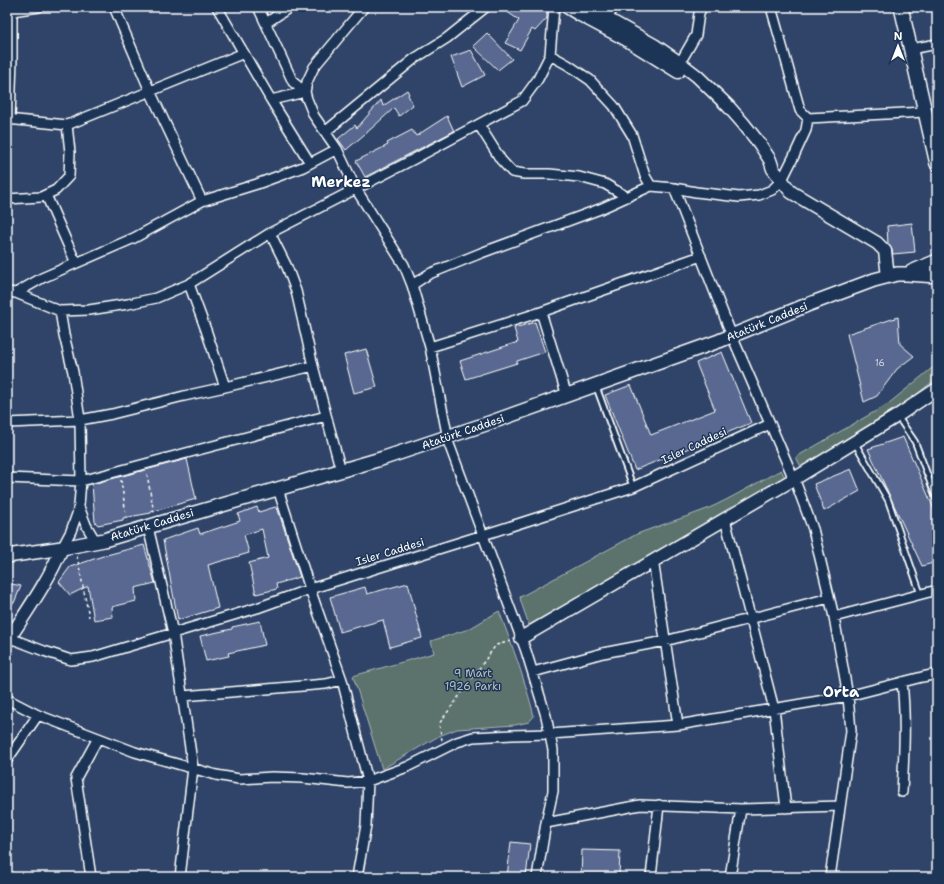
<svg xmlns="http://www.w3.org/2000/svg" width="944" height="884" font-family="'Shantell Sans',sans-serif">
	<rect width="100%" height="100%" fill="#2f4468"/>
	<filter id="ink" filterUnits="userSpaceOnUse"><feTurbulence type="fractalNoise" baseFrequency=".025" numOctaves="2"/><feDisplacementMap in="SourceGraphic" scale="8" xChannelSelector="R" yChannelSelector="G"/><feConvolveMatrix kernelMatrix="1 2 1 2 8 2 1 2 1" color-interpolation-filters="sRGB"/></filter>
	<g filter="url(#ink)">
		<path fill="#5b726d" stroke="#adb8b6" d="M937 364V378L896 411 883 420 801 467 796 457 888 404Z
			M781 470 786 479 529 625 521 602 520 597 637 534C660 525 684 518 707 509 732 498 756 483 781 470Z
			M499 611C512 645 525 680 534 716L529 722 515 725 457 729 439 736 382 769 353 676 434 653 431 641 469 629Z"/>
		<path fill="#596890" stroke="#fff" d="M500 7H539L547 13V18L535 31 532 29 520 50 505 43 519 20Z
			M487 33 512 59 498 70 473 46Z
			M471 50 485 75 462 87 451 57Z
			M407 90 409 94 408 95 413 105 399 116 394 108 372 128 346 150 338 139 355 125 357 128 381 100 383 106Z
			M447 116 454 131 365 177 356 161 388 145 387 143 412 130 416 136Z
			M912 223 915 252 893 254 892 250 888 244 887 226Z
			M898 317 900 344 914 356 897 369 877 396 864 402 847 334Z
			M535 322 545 352 517 361V363L466 379 460 361 518 342 514 328Z
			M366 349 377 387 354 393 344 355Z
			M722 352 751 423 635 470 605 395 631 385 651 435 715 410 696 363Z
			M903 437 937 516V562L922 566 868 449Z
			M187 459 196 499 151 512V513L123 518V520L98 525 95 522 92 484Z
			M851 469 860 491 824 511 814 484Z
			M257 507 259 512 275 507 278 510 300 577 276 584 277 589 256 594 249 563 268 558 262 529 244 535 249 553 208 565 218 608 178 620 163 540 198 528 200 534 240 521 238 514Z
			M144 545 155 583 135 588 136 601 112 607 113 617 94 620 88 586 70 595 59 582 70 567 103 556Z
			M7 583 21 586 14 603H7Z
			M408 583 422 638 390 647 383 620 340 632 330 597 365 587 367 594Z
			M260 621 265 645 228 653 229 656 206 661 200 636 232 629V627Z
			M511 842 530 844 526 877H507Z
			M582 850 620 851 619 877H581Z"/>
		<g fill="none" stroke-linecap="round" stroke-linejoin="round">
			<g stroke="#fff" stroke-width="8">
				<path id="service" d="M596 386 633 487
					M898 417 915 442 937 500
					M855 443 888 500 921 595"/>
			</g>
			<g stroke="#fff" stroke-width="12">
				<path id="minor" d="M114 7 150 91 202 201
					M217 7 271 100 310 163
					M258 7 293 82 305 92 271 100
					M364 7 314 67 307 82 305 92 307 99 314 116 337 149 356 189 404 265 412 285 430 347 449 444 526 651 546 716 553 750V791L546 823 537 877
					M771 7 800 110 808 118
					M12 11 39 7
					M606 18 615 7
					M266 23 290 7
					M911 49 937 44
					M550 55 568 65 590 80 614 106 632 135 645 176 651 186 674 188 696 192 739 197 759 195 772 190 782 180 795 154 806 130 808 118 925 112
					M677 68 696 35 699 13 702 7
					M7 119 67 125 244 53
					M10 120 12 58V7
					M479 125 501 160 512 172 524 174H549L579 177 605 184 627 197
					M325 132 414 59 447 38 486 7
					M674 188 732 336 797 486 813 529 834 617 848 696 851 731 830 877
					M46 195 76 263
					M7 199 41 197 56 190 69 176 70 152 67 125
					M270 233 287 267 296 291 313 366 341 471
					M189 284 206 330 225 387
					M412 285 429 274 481 253 600 209 651 186
					M7 292 16 293 60 311 89 310 128 304 156 298 189 284 270 233 414 159 522 101 538 79 550 55 554 7
					M16 293 42 278 134 238 202 201 257 184 303 167 337 149
					M60 311 64 335 73 372 80 420 81 481 79 505 77 514 71 531 62 548
					M541 312 567 396
					M430 347 541 312 701 256
					M7 423 80 420 112 414 184 396 225 387 313 366
					M7 478 81 481 326 416
					M278 489 310 589 342 680 368 781 366 825 357 877
					M79 507 86 525 96 542
					M725 519 774 709 786 808
					M148 527 173 633 193 768 180 877
					M653 560 678 725
					M834 617 937 590
					M10 638 44 651 71 660 93 657 257 608 310 589 483 535 633 487 770 424
					M533 672 603 653 665 641 829 598
					M902 682C906 718 904 755 902 792
					M183 696 326 684 342 680
					M7 699 38 715 135 752 216 775 239 779 272 777 303 778 348 783 368 781 407 767 457 742 473 737 512 735 550 734 678 725 848 696 922 677 937 674
					M7 760 38 715
					M546 823 640 805 741 809 840 806
					M91 877 76 778 98 738
					M651 877 659 805
					M730 877 741 809"/>
			</g>
			<g stroke="#fff" stroke-width="15">
				<path id="tertiary" d="M567 7 580 15 625 39 678 72
					M586 7 654 45 680 63 697 76 728 106 743 123 759 143 770 160 773 169 791 192 877 243 885 251 888 276
					M521 638 794 479 897 416 937 389
					M7 642C26 612 48 582 62 548"/>
			</g>
			<g stroke="#fff" stroke-width="16">
				<path id="secondary" d="M901 7 937 164
					M911 272 937 261
					M7 556 62 548 104 540 174 519 384 458 489 423 719 341 807 305 874 280 897 274H907L937 276"/>
			</g>
			<path stroke="#fff" stroke-width="1.5" stroke-dasharray="3 3" stroke-linecap="butt" d="M147 474 154 513
				M121 480 127 522
				M77 556 89 617
				M442 740 439 724 496 645 512 641"/>
			<use href="#service" stroke="#1d3557" stroke-width="4.5"/>
			<use href="#minor" stroke="#1d3557" stroke-width="9"/>
			<use href="#tertiary" stroke="#1d3557" stroke-width="12"/>
			<use href="#secondary" stroke="#1d3557" stroke-width="13"/>
		</g>
	</g>
	<g text-anchor="middle" dominant-baseline="central" stroke-width="3" stroke-linejoin="round" paint-order="stroke">
		<g font-size="9" fill="#d6d9e3">
			<text x="880" y="363">16</text>
		</g>
		<g font-size="11" fill="#fff" stroke="#1d3557">
			<text transform="translate(767 322) rotate(-22)">Atatürk Caddesi</text>
			<text transform="translate(463 432) rotate(-19)">Atatürk Caddesi</text>
			<text transform="translate(694 446) rotate(-25)">Isler Caddesi</text>
			<text transform="translate(152 525) rotate(-17)">Atatürk Caddesi</text>
			<text transform="translate(390 552) rotate(-17)">Isler Caddesi</text>
		</g>
		<g font-size="11" fill="#b5c0bd" stroke="#1d3557">
			<text x="473" y="673">9 Mart<tspan x="473" dy="13">1926 Parkı</tspan></text>
		</g>
		<g font-size="15" font-weight="bold" fill="#fff" stroke="#1d3557">
			<text x="341" y="182">Merkez</text>
			<text x="841" y="692">Orta</text>
		</g>
	</g>
	<rect width="944" height="884" fill="none" stroke="#1d3557" stroke-width="24"/>
	<rect x="12" y="12" width="920" height="860" fill="none" stroke="#fff" stroke-width="1.5" filter="url(#ink)"/>
	<g transform="translate(898 46)" stroke="#1d3557" stroke-width="3" paint-order="stroke">
	<path d="M0-3L7 15L0 10L-7 15Z" fill="#ffffff"/>
	<text y="-6" font-size="11" font-weight="bold" text-anchor="middle" fill="#ffffff">N</text>
	</g>
</svg>
